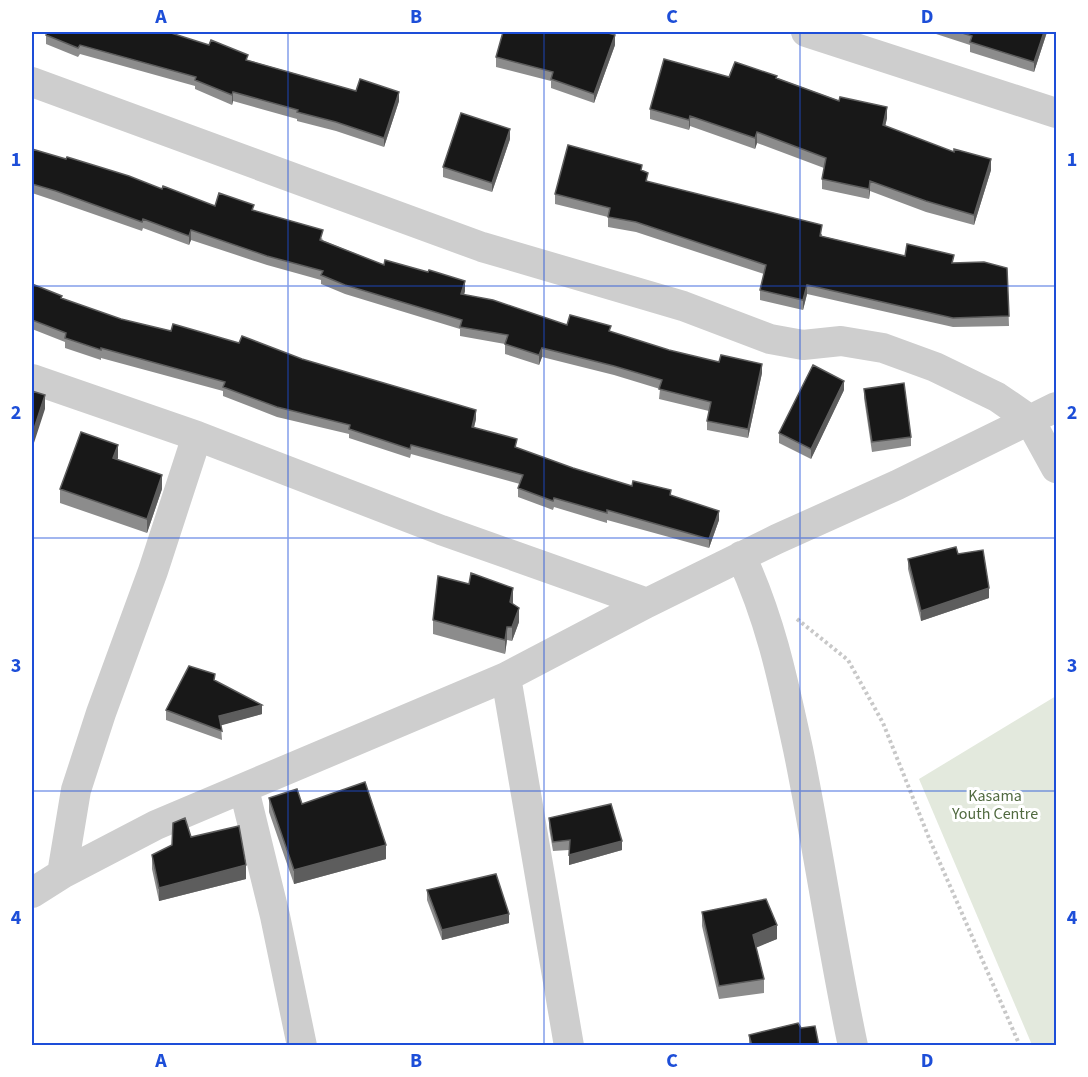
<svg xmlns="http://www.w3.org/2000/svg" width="1088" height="1077" font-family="'Source Sans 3',sans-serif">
	<rect width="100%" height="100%" fill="#fff"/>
	<path fill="#e3e9dd" d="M1056 696V1045H1032L919 779Z"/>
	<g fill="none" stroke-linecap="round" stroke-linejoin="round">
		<path stroke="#c8c8c8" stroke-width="4" stroke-dasharray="3 3" stroke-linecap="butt" d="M797 619 848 660 883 723 929 838 1020 1046"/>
		<path stroke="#cecece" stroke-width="30" d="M806 32 1056 113
			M32 82 482 247 683 306 770 339 803 345 841 341 883 348 935 367 997 397 1029 419 1056 468
			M32 379 197 436 441 530 647 603 777 539 897 485 1056 407
			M741 556C771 621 783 680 798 749 818 847 832 947 853 1046
			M506 677 569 1046
			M244 789 275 916 302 1046
			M62 874 76 790 101 713 153 571 197 436
			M32 893 62 874 156 825 506 677 647 603"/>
	</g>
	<path fill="#8c8c8c" d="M930 32H1047L1034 72 970 52V45Z
		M46 35 248 60 356 91 399 101 384 147 336 131 297 121V119L233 101 232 105 195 89V86L80 54 78 57 46 44Z
		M615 45 594 103 551 88V81L496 67V57Z
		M729 77 777 78 887 118 885 126 991 170 974 225 926 212 870 191 869 199 822 189V179L824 168 757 143 755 149 690 126 689 130 650 119V109Z
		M510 139 492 192 443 177V167Z
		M32 149 215 206 254 210 323 239 322 240 384 265 465 291 464 295 567 325 611 332 669 350 762 373 748 438 707 430V421L709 411 659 399 660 389 614 375 542 357 539 365 505 354V344L460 336V329L345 294 321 284V280L267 265 191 240 189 245 143 228 142 231 56 201 32 193Z
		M642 171 648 182 822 234V236L905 256 954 263 1007 268 1009 326 953 327 807 294 803 310 760 300V290L764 274 636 232 608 227V217L555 204V194Z
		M32 284 62 299 121 319 171 331 239 343 302 359 476 419 474 427 517 448 573 468 632 486 671 495 719 520 709 548 607 520V523L554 507 553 510 518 497V488L520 484 411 454 410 458 349 438V434L277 417 223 396V391L101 358V360L65 348V342L32 329Z
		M864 389 911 437V446L872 452 864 398Z
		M844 390 811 459 779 443V433Z
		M117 459 162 489 147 533 60 503V489Z
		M958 554 989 598 921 621 908 569V559Z
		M513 602V604L519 622 512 641 507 640 505 654 433 634V620Z
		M215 681 262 714 221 725 222 740 166 720V710Z
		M269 798 302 804 386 859 294 884 269 812Z
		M549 818 622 850 569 865V850L553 851 549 828Z
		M191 837 246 879 159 901 152 869V855Z
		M427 890 509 923 442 940 427 900Z
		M702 912 777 939 756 947 764 979V993L719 999 702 926Z
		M801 1028 819 1046H749V1035Z"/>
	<path fill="#5d5d5d" d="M1044 32H1047L1034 72V62Z
		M615 35V45L594 103V94Z
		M233 92V101L232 105V95Z
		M399 92V101L384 147V138Z
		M887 107V118L883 136V125Z
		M690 116V126L689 130V120Z
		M510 129V139L492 192V183Z
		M757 132V143L755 149V138Z
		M991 159V170L974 225V215Z
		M870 181V191L869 199V189Z
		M191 230V240L189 245V236Z
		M465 281V291L461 303V294Z
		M807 285V294L803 310V300Z
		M542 348V357L539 365V355Z
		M762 364V373L748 438V429Z
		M844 381V390L811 459V449Z
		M45 395V409L32 449V435Z
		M476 410V419L472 436V427Z
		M118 445V458L113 472V458Z
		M162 475V489L147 533V519Z
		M719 511V520L709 548V539Z
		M513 588V602L510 615V602Z
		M989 588V598L921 621V611Z
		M519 608V622L512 641V627Z
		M507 627V640L505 654V640Z
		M262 705V714L219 726V716Z
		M622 841V850L569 865V855Z
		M386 845V859L294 884V870Z
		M246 865V879L159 901V888Z
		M509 914V923L442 940V930Z
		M777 925V939L753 949V935Z"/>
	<path fill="#181818" stroke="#5d5d5d" stroke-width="1.5" d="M47 32H168L209 45 211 40 248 55 246 60 356 91 360 79 399 92 384 138 336 122 297 112 298 110 233 92 232 95 195 80 196 77 80 45 78 48 46 35Z
		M503 32H605L615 35 594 94 551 79 553 72 496 57Z
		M959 32H1044L1034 62 970 42 972 36Z
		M664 59 729 77 735 62 777 76 776 78 839 101 840 97 887 107 883 125 954 152V149L991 159 974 215 926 201 870 181 869 189 822 179 826 158 757 132 755 138 690 116 689 120 650 109Z
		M461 113 510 129 492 183 443 167Z
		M568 145 642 165 641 170 648 173 646 181 822 225 820 236 905 256 907 244 954 255 952 263 984 262 1007 268 1009 316 953 318 807 285 803 300 760 290 766 265 636 222 608 217 610 208 555 194Z
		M32 149 66 159 67 157 129 176 162 189 163 186 215 206 219 193 254 205 252 210 323 230 320 240 384 265 385 260 428 272 429 270 465 281 461 294 493 300 567 325 570 315 611 326 609 331 669 350 719 362 721 355 762 364 748 429 707 421 711 402 659 389 662 380 614 366 542 348 539 355 505 344 508 335 460 327 462 320 345 285 321 275 323 271 267 256 191 230 189 236 143 219 142 222 56 191 32 184Z
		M32 284 62 296 61 298 121 319 171 331 173 324 239 343 242 336 302 359 476 410 472 427 517 439 515 447 573 468 632 486 633 481 671 490 670 495 719 511 709 539 607 510V513L554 498 553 501 518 488 523 475 411 445 410 449 349 429 350 425 277 407 223 387 225 382 101 348V350L65 338 66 333 32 320Z
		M813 365 844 381 811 449 779 433Z
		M904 383 911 437 872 442 864 389Z
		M32 391 45 395 32 435Z
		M81 432 118 445 113 458 162 475 147 519 60 489Z
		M956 547 958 554 983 550 989 588 921 611 908 559Z
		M471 573 513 588 510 602 519 608 512 627H507L505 640 433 620 438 576 469 584Z
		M189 666 215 674 214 680 262 705 219 716 222 731 166 710Z
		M365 782 386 845 294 870 269 798 297 789 302 804Z
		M611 804 622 841 569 855 570 840 553 842 549 818Z
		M185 818 191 837 239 826 246 865 159 888 152 855 172 845 173 823Z
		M496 874 509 914 442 930 427 890Z
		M766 899 777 925 753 935 764 979 719 986 702 912Z
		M798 1023 801 1028 815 1026 819 1046H752L749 1035Z"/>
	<path fill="none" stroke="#1d4ed8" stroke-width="1.5" stroke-opacity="0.55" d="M288 32V1046M544 32V1046M800 32V1046M32 286H1056M32 538H1056M32 791H1056"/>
	<g text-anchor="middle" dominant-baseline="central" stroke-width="6" stroke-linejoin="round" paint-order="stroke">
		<g font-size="16" fill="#516a40" stroke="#fff">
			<text x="995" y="796">Kasama<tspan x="995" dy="18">Youth Centre</tspan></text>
		</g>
	</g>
	<rect width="1088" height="1077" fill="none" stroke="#ffffff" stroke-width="66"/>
	<rect x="33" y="33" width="1022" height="1011" fill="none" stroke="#1d4ed8" stroke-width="2"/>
	<g font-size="20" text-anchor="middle" font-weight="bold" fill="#1d4ed8">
		<text x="161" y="23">A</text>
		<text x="416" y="23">B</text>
		<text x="672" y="23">C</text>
		<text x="927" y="23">D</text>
		<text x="16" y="166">1</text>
		<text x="1072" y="166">1</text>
		<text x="16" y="419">2</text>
		<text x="1072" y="419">2</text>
		<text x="16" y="672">3</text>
		<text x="1072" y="672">3</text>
		<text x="16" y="924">4</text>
		<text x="1072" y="924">4</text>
		<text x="161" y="1067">A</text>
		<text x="416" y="1067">B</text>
		<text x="672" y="1067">C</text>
		<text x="927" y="1067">D</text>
	</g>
</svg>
